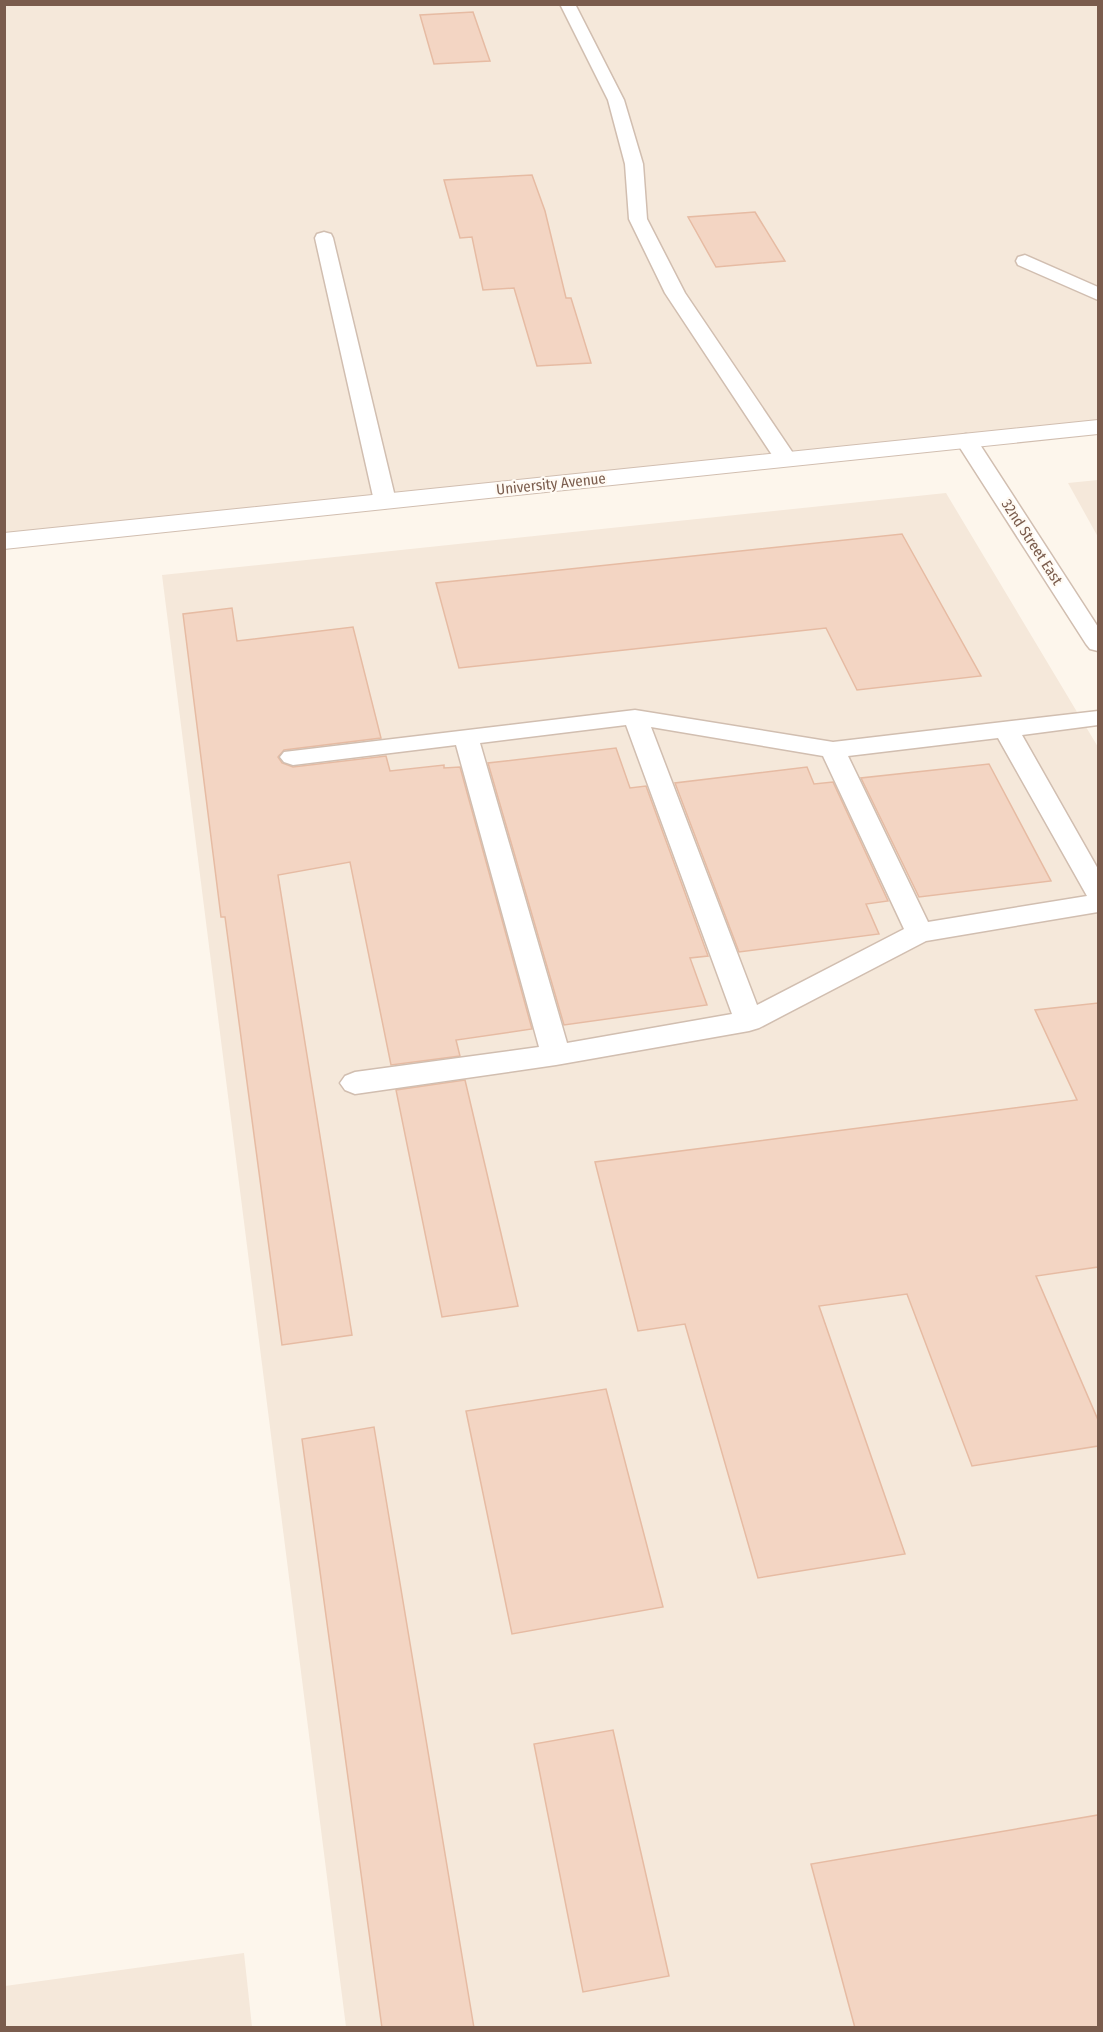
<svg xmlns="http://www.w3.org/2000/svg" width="1103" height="2032" font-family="'Fira Sans Condensed',sans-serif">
	<rect width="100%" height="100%" fill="#fdf6ec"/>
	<path fill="#f5e8da" d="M4 5H1098V428L5 547Z
		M1098 480V537L1068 483Z
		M946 493 1098 747V2027H346L162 575Z
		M244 1953 252 2027H5V1986Z"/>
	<path fill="#f3d5c3" stroke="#e6bba3" stroke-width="1.5" d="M473 12 490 61 434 64 420 15Z
		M532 175 545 211 566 298H571L591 363 537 366 514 288 483 290 472 237 460 238 444 180Z
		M755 212 785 261 716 267 688 217Z
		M902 534 981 676 857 690 826 628 459 668 436 583Z
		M232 608 237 641 353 627 381 738 284 750 278 757 282 763 293 767 386 756 390 771 444 765V768L460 767 532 1029 456 1040 460 1056 391 1065 350 862 278 875 352 1335 282 1345 225 917H221L183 614Z
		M616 748 630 788 646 786 708 956 690 958 707 1005 564 1025 488 763Z
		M989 764 1051 881 919 897 861 778Z
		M807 767 814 784 833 782 888 901 866 904 879 934 739 952 675 783Z
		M1098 1003V1267L1036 1276 1098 1420V1446L972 1466 907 1294 819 1306 905 1554 758 1578 685 1324 638 1331 595 1162 1077 1100 1035 1010Z
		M465 1080 518 1306 442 1317 396 1090Z
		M606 1389 663 1607 512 1634 466 1411Z
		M374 1427 474 2028H382L302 1439Z
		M613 1730 669 1976 583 1992 534 1744Z
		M1098 1815V2028H855L811 1864Z"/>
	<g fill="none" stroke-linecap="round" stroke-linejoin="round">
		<g stroke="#d1beb0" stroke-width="3">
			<path id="service" d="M560 4H575L624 100 643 164 647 219 685 293 797 459 794 464 786 465 778 464 665 293 629 219 625 164 608 100Z
				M324 232 331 234 333 238 396 501 393 506 385 508 377 506 374 501 315 238 317 234Z
				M1025 255 1098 287V300L1018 265 1016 261 1018 257Z
				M966 434 973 436 977 440 1098 627V651L1090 649 1086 644 955 440 959 436Z
				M635 710 833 742 1098 711V725L1022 735 1098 869V912L926 941 759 1028 749 1031 556 1065 355 1094 345 1090 340 1083 345 1076 355 1072 539 1047 456 745 293 765 284 762 280 757 284 752ZM626 725 732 1014 567 1043 480 743ZM651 727 823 756 904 929 757 1005ZM998 738 1087 896 928 922 848 756Z"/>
		</g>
		<g stroke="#d1beb0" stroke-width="2">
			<path id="tertiary" d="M1098 420V434L4 549V533Z"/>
		</g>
		<use href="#service" fill="#fff" fill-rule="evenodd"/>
		<use href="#tertiary" fill="#fff" fill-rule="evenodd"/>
	</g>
	<g text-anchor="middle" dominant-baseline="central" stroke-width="4.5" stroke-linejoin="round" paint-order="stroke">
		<g font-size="15" fill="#7a5c4d" stroke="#fffaf3">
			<text transform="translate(551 484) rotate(-6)">University Avenue</text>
			<text transform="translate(1032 542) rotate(57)">32nd Street East</text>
		</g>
	</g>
	<rect width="1103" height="2032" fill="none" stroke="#7a5c4d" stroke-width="12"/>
</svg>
